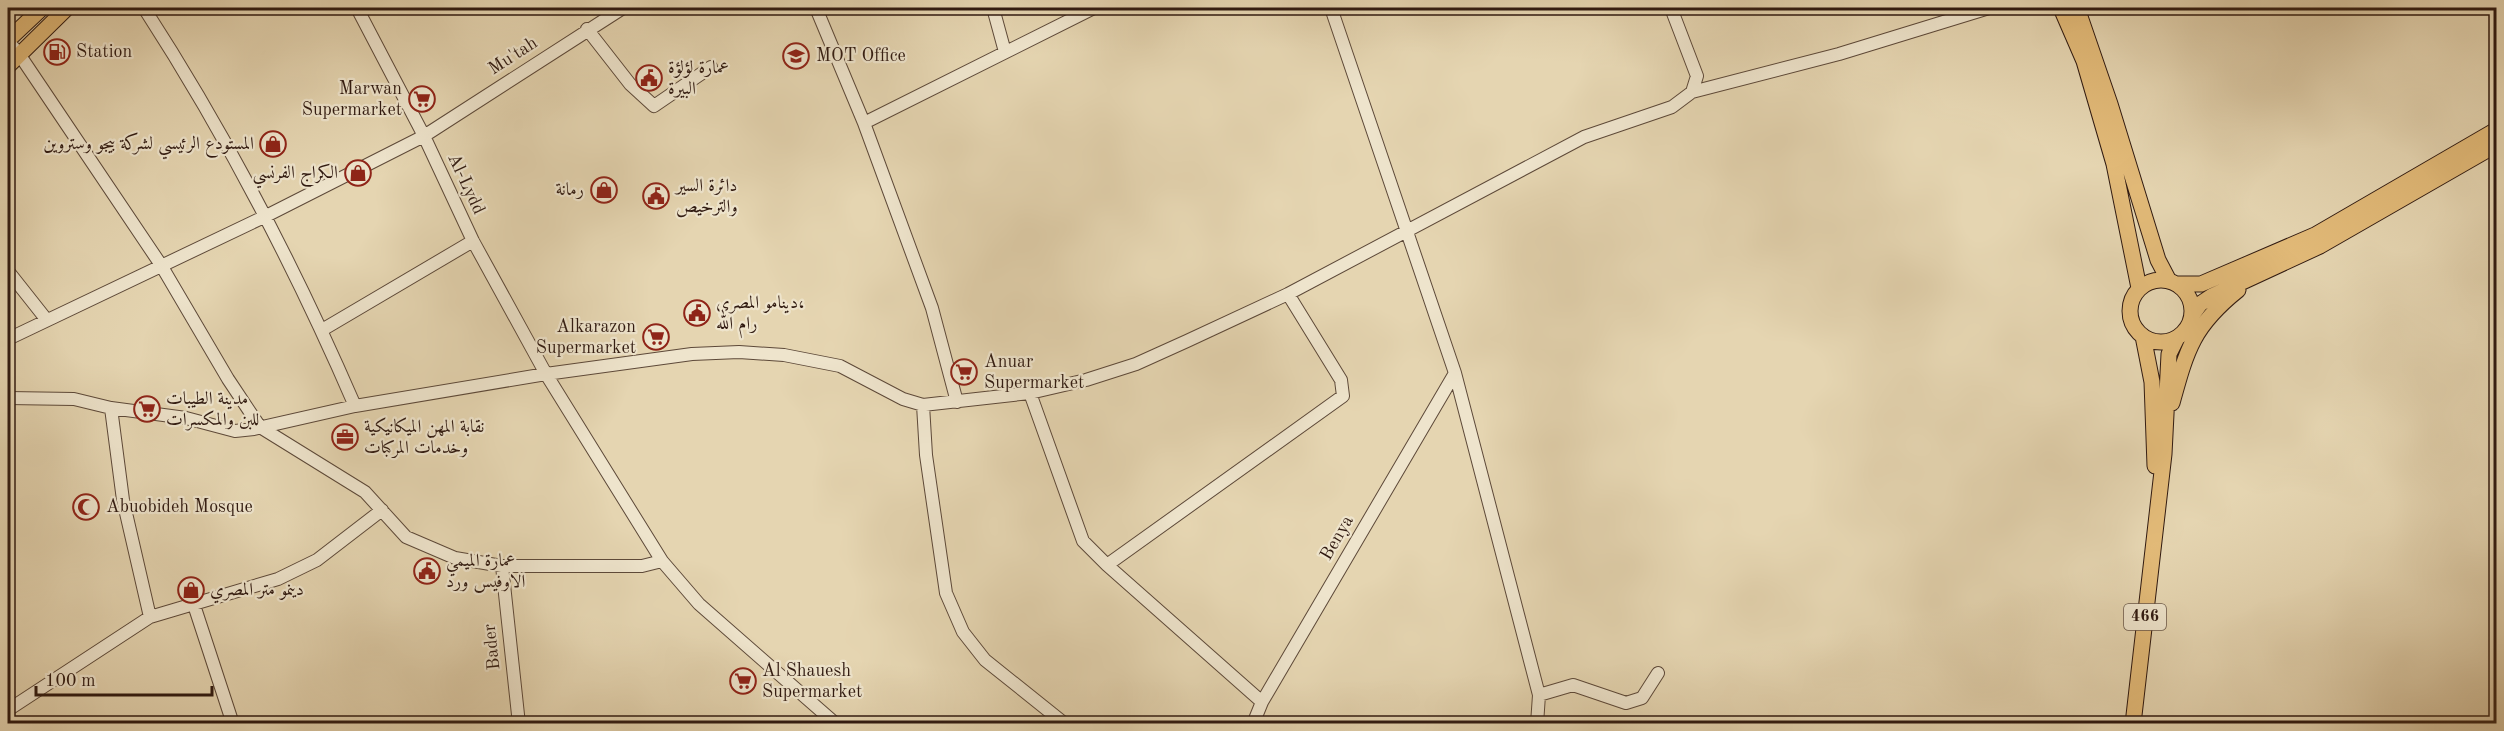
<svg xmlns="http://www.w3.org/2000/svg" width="2504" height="731" font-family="'Old Standard TT',Amiri,serif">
	<rect width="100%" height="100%" fill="#e5d5b1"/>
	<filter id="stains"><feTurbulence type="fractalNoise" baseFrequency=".00333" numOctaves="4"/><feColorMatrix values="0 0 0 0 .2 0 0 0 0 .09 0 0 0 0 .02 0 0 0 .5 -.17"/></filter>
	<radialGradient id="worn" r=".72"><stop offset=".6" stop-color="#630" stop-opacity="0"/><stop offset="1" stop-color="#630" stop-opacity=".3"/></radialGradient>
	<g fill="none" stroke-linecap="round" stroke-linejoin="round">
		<g stroke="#5d4939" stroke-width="14">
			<path id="minor" d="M144 8C227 136 294 265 355 406
				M357 8 424 136 473 241 546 374 662 561 699 604 836 724
				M816 8 864 123 932 308 957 402
				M993 8 1005 52
				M1331 8 1455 373 1539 695 1537 724
				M587 29 630 84 654 106 711 67
				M8 41 19 54 161 265 228 379 260 427 365 492 406 537 455 558 502 566H642L662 561
				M1692 92 1839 54 1989 8
				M864 123 1094 8
				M8 271 46 319
				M322 330 473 241
				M8 339 266 216 424 136 623 8
				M1030 393 1083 541 1107 565 1262 702
				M8 398 74 399 111 408 186 418 235 431 254 429 355 406 546 374 692 354 739 352 784 355 840 366 903 399 923 405 1030 393 1086 380 1136 364 1187 341 1288 294 1584 137 1672 107 1692 92 1697 76 1671 8
				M923 405 926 455 946 593 963 632 985 660 1065 724
				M111 408 123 500 150 617
				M1107 565 1343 396 1341 380 1288 294
				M502 566 519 724
				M194 605 233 724
				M1539 695 1573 685 1626 703 1642 698 1658 673
				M8 710 150 617 278 579 317 560 382 510
				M1253 724 1262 702 1455 373"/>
		</g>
		<g stroke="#301a11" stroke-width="17">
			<path id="major" d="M2061 8 2084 61 2114 164 2139 288
				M2077 8 2110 104 2158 260 2169 281
				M8 40 42 8
				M8 66 67 8
				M2130 311a31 31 0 1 1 62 0a31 31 0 1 1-62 0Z
				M2176 284H2201L2315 235 2496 130
				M2192 315 2200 304 2212 296 2320 246 2496 145
				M2143 336 2152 382 2155 466
				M2172 403C2187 349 2193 326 2238 290
				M2133 724 2164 454 2169 354 2177 338"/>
		</g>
		<use href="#minor" stroke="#eee4cc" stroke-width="12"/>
		<use href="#major" stroke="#e2ba78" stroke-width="15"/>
	</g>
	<defs>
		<g id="fuel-ring" transform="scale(1.35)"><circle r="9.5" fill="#eee4cc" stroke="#8f2418" stroke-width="1.5"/><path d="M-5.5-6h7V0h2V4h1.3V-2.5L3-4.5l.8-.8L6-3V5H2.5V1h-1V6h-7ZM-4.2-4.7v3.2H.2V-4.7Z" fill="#8f2418"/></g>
		<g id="school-ring" transform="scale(1.35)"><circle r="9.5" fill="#eee4cc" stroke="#8f2418" stroke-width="1.5"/><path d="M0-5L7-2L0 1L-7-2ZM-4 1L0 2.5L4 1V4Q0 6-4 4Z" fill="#8f2418"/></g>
		<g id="civic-ring" transform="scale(1.35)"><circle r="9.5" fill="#eee4cc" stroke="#8f2418" stroke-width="1.5"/><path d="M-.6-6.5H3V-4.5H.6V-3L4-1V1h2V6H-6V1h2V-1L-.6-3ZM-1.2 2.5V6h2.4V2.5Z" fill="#8f2418"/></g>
		<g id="supermarket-ring" transform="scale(1.35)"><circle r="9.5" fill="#eee4cc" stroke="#8f2418" stroke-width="1.5"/><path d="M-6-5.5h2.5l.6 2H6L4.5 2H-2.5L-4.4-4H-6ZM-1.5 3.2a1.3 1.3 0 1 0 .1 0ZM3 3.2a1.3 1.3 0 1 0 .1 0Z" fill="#8f2418"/></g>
		<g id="shop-ring" transform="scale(1.35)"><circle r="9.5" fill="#eee4cc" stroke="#8f2418" stroke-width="1.5"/><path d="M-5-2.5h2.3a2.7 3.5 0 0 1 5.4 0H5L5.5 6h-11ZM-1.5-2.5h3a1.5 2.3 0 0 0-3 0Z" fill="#8f2418"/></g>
		<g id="office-ring" transform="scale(1.35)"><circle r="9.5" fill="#eee4cc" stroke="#8f2418" stroke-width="1.5"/><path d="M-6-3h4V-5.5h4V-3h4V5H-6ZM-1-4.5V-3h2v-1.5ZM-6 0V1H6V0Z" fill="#8f2418"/></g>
		<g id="mosque-ring" transform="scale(1.35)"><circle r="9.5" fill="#eee4cc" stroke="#8f2418" stroke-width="1.5"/><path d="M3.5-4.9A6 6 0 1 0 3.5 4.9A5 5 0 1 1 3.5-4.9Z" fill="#8f2418"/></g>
	</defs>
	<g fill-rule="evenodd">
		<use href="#fuel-ring" x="57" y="52"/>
		<use href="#school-ring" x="796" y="56"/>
		<use href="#civic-ring" x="649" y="78"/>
		<use href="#supermarket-ring" x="422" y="99"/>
		<use href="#shop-ring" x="273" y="144"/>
		<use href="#shop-ring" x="358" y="173"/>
		<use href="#shop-ring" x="604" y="190"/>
		<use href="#civic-ring" x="656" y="196"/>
		<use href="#civic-ring" x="697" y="313"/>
		<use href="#supermarket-ring" x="656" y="337"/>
		<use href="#supermarket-ring" x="964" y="372"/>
		<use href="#supermarket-ring" x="147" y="409"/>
		<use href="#office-ring" x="345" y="437"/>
		<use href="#mosque-ring" x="86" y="507"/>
		<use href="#civic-ring" x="427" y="571"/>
		<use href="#shop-ring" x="191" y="590"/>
		<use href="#supermarket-ring" x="743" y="681"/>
	</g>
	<g text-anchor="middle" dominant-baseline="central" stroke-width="4.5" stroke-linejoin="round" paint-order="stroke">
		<rect fill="#eee4cc" stroke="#695749" stroke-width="1.5" x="2124" y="604" width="42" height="26" rx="4.5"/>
		<g font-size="16" font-weight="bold" fill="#301a11">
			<text x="2145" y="617">466</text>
		</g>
		<g font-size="18" fill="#301a11" stroke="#eee4cc" text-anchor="start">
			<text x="76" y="52">Station</text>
			<text x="816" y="56">MOT Office</text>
			<text x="668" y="68">عمارة لؤلؤة<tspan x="668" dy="21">البيرة</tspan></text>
			<text x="402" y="89" text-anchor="end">Marwan<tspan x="402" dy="21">Supermarket</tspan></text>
			<text x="254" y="144" text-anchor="end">المستودع الرئيسي لشركة بيجو وستروين</text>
			<text x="338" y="173" text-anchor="end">الكراج الفرنسي</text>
			<text x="676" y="186">دائرة السير<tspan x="676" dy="21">والترخيص</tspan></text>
			<text x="584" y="190" text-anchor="end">رمانة</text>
			<text x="716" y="303">دينامو المصري،<tspan x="716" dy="21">رام الله</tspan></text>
			<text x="636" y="327" text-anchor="end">Alkarazon<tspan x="636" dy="21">Supermarket</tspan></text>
			<text x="984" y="362">Anuar<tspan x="984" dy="21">Supermarket</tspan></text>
			<text x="166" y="399">مدينة الطيبات<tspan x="166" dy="21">للبن والمكسرات</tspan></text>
			<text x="364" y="427">نقابة المهن الميكانيكية<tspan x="364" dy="21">وخدمات المركبات</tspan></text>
			<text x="106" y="507">Abuobideh Mosque</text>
			<text x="446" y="561">عمارة الميمي<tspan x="446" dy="21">الاوفيس ورد</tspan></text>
			<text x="210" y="590">دينمو متر المصري</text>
			<text x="762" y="671">Al Shauesh<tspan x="762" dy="21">Supermarket</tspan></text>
		</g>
		<g font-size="18" fill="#301a11" stroke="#eee4cc">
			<text transform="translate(513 56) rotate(-33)">Mu'tah</text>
			<text transform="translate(466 184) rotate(65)">Al-Lydd</text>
			<text transform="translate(1337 538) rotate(-60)">Benya</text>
			<text transform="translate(492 647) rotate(-96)">Bader</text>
		</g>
	</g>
	<rect width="2504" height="731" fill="none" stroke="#e5d5b1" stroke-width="30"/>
	<rect x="9" y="9" width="2486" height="713" fill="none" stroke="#301a11" stroke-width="3"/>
	<rect x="15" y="15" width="2474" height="701" fill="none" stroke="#301a11" stroke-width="1.5"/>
	<path d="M36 686v9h176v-9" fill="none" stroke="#301a11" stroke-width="3"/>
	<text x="45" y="686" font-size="18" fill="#301a11" stroke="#eee4cc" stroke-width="4.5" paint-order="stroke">100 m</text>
	<rect width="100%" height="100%" filter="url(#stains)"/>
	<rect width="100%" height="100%" fill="url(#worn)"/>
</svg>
